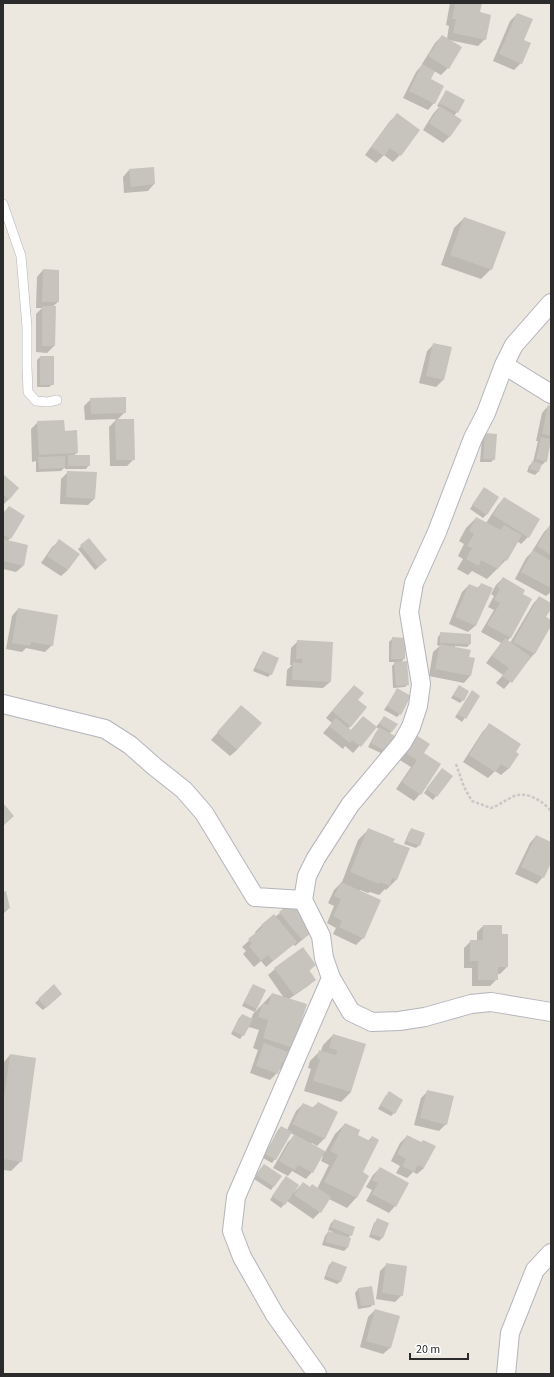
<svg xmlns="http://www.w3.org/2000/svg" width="554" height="1377" font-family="'Source Sans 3',sans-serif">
	<rect width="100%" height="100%" fill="#ece7df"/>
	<path fill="#0003" d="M450 3H481L479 13 485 39 478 46 449 40 461 48 448 68 441 75 434 71 429 80 434 103 428 110 403 98 416 72 423 64H422L435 43 442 36 447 39 449 26 446 25Z
		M517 14 523 41 521 63 514 70 493 61 510 21Z
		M446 91 457 112 454 116 450 136 443 143 423 130 433 114 439 107 437 106Z
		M397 115 400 155 393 162 384 155 376 163 365 155 390 121Z
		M129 170 154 184 148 191 124 193 123 177Z
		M464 218 491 269 481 279 441 265 454 228Z
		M43 270 58 302 52 307 54 346 47 353 36 352V314L42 308H36L37 277Z
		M434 344 451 348 443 380 436 387 419 383 427 351Z
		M40 357 53 384 49 387H37V360Z
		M91 399 125 412 117 420 134 459 127 466H110L109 427 117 419 85 420 84 406Z
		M548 406 551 407V444H550L546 461 542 465 541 464 539 471 535 475 527 472 529 466 533 462 538 441H536L542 413Z
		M38 422 64 432 77 453 73 456 89 465 86 469H65V467L61 471 36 472V461L32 462 31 429Z
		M485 434 494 459 491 462H480L482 437Z
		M68 472 95 498 88 505 60 504 61 479Z
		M3 475 9 499 3 505Z
		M484 488 486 515 483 518 470 509Z
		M504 498 528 537 521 544 517 541 506 560 487 579 472 571 468 575 457 569 463 559 458 556 464 544 459 541 466 528 476 518 486 523 498 505Z
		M9 507 24 516 8 541 23 566 16 572 3 569V513Z
		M551 525V592L546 596 515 579 526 558 531 553 544 532Z
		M89 539 103 563 95 570 78 549Z
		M59 541 68 570 61 576 41 563 52 547Z
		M503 578 511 637 507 641 510 643 533 604 539 597 551 604V607L545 618 551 621V624L534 654 504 689 496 683 503 675 486 663 501 643 481 632 494 610 488 607 494 596 491 594 496 585Z
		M482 584 475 626 468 632 449 624 462 592 469 585 477 588Z
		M18 609 52 645 45 652 26 648 22 652 6 649 12 616Z
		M441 633 470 644 467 647 455 646V648L468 658 473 659 470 676 464 683 429 676 433 652 440 646 437 645 438 637Z
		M393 638 404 659 400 663 408 684 405 687 393 688 392 666 396 662H389V642Z
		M298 641 330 682 323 688 286 686 287 670 292 665H290L291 648Z
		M263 652 271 674 268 677 253 671 260 656Z
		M459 686 463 700 460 703 451 698Z
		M397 690 400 714 397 717 384 710Z
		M472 692 479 696 462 722 455 717Z
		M347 693 366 708 348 729 350 731 363 717 376 727 353 753 345 746 343 749 323 733 332 723 326 718Z
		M235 713 237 750 230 756 211 740Z
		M384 717 392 731 389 734 385 755 368 747 376 732 379 729 376 727Z
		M490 725 517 754 508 769 501 775 495 771 488 778 463 762 483 731Z
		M410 743 422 754 420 794 414 801 396 789 411 767 398 759Z
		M442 769 436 796 433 800 424 793Z
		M412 829 419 845 416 848 404 844 409 832Z
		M368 830 392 843 409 849 396 880 386 890 385 889 379 895 370 892 368 893 360 890 363 938 356 945 333 934 336 928 327 923 334 906 328 903 334 890 342 882 358 840Z
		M536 836 551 843V861L543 877 537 884 515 874 530 843Z
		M3 893 9 908 3 914Z
		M280 913 315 929 295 946 293 944 266 967 261 961 254 967 243 954 246 951 242 947 256 934 255 932 261 926 274 916 275 917Z
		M483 926 501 935H507V967L500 974H497V979L490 986H472V968H464V948L471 941H477V932Z
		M315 965 309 971 315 980 308 986 289 999 293 1048 287 1053 286 1063 280 1070 278 1069 277 1073 270 1080 250 1073 258 1050 253 1048 259 1030 249 1027 240 1039 231 1034 239 1018 242 1015 251 1019 253 1014 272 994 284 998 268 975 275 969Z
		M254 985 265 990 255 1012 242 1006 251 988Z
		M54 986 61 994 43 1010 35 1003Z
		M333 1035 351 1092 341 1102 304 1091 311 1069 308 1068 310 1061 320 1051H321L323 1045Z
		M10 1055 21 1161 11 1171 3 1170V1063Z
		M428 1091 446 1124 439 1131 414 1125 421 1098Z
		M386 1095 394 1113 391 1116 378 1109Z
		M318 1103 337 1112 324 1139 317 1146 312 1143 311 1144 325 1152 335 1134 345 1124 357 1136 368 1141 372 1137 361 1173 368 1176 356 1198 347 1208 329 1199 320 1212 313 1219 287 1201 281 1208 270 1200 283 1180 294 1192 303 1183 309 1188 317 1189 329 1165 321 1161 323 1156H322L312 1172 306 1179 292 1171 288 1176 273 1168 288 1142 295 1135 290 1133 275 1159 272 1163 263 1158 278 1130 281 1127 287 1130 296 1111 303 1104 312 1108Z
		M407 1136 424 1168 417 1174 413 1172 407 1178 396 1173 400 1166 391 1161 400 1143Z
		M261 1168 281 1176 271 1190 254 1179Z
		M380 1168 395 1206 389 1213 366 1201 372 1190 366 1187 373 1175Z
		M334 1220 351 1235 348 1238 347 1248 344 1251 322 1245 325 1236 328 1232 333 1234V1232L328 1230 331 1223Z
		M378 1220 388 1224 382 1238 379 1241 369 1237 374 1223Z
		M332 1262 341 1281 337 1284 324 1279 329 1265Z
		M387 1264 402 1295 395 1302 376 1299 380 1271Z
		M358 1289 374 1304 370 1307 358 1309 355 1293Z
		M375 1310 390 1348 383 1354 360 1347 368 1317Z"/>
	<path fill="#c7c4be" d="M455 3H482L480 12 491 15 486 40 453 33 456 19H452Z
		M517 13 533 19 524 40 531 43 522 64 499 54Z
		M442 35 462 47 449 69 428 56Z
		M422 64 435 71 431 79 444 86 435 104 409 91Z
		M446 90 465 100 458 113 439 103Z
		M440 106 462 120 450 137 429 123Z
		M397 113 420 130 401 156 390 148 384 156 371 147Z
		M154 167 155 184 131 187 129 169Z
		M464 217 506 232 492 270 450 255Z
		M43 269 59 270V302H42Z
		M42 306H56L55 346H42Z
		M433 343 452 347 444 380 426 376Z
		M40 356H54V385H40Z
		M126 397V413L91 414 90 398Z
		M548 405 551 406V436L542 434Z
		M115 419H134L135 460H116Z
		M64 420 65 431 77 430 78 453 39 455 37 421Z
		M485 433 497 434 495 460 483 459Z
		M541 437 551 439 547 462 536 459Z
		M68 455H90V466H68Z
		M65 456V468L39 469 38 457Z
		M532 461 542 464 539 472 530 469Z
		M67 471 97 472 95 499 66 497Z
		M3 474 19 488 9 500 3 494Z
		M484 487 499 497 487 515 472 505Z
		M504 497 540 519 529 538 493 515Z
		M9 506 25 516 11 539 3 535V515Z
		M476 517 501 530 504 525 522 535 507 561 504 559 498 569 481 560 479 566 466 559 472 548 467 546 474 534 469 531Z
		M551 523V555L537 546Z
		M89 538 107 560 98 567 80 545Z
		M3 539 28 545 24 566 3 561Z
		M59 539 80 554 68 570 47 556Z
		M533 550 551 561V588L521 572Z
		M503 577 525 590 523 594 532 599 511 638 487 625 500 603 494 600 500 589 497 587Z
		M481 583 493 588 476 626 455 617 469 584 479 588Z
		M539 596 551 603V609L546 617 551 620V626L535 654 513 642Z
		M18 608 58 615 53 646 31 642 30 646 12 643Z
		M440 632 471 634V644L440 643Z
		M392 637 406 638 405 659H391Z
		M505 638 531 657 512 683 502 676 509 668 492 656Z
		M297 640 333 642 331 682 292 680 293 662 302 663V659H296Z
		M440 644 471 650 469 657 475 658 471 676 435 669Z
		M263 651 279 658 272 675 256 668Z
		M407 661 409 685 396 686 394 662Z
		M354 685 364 693 358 700 367 707 351 727 332 711Z
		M459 685 469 691 464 701 453 695Z
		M397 688 411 696 401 715 387 706Z
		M472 690 480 696 466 719 457 714Z
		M241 705 262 723 237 750 217 732Z
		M363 716 377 727 361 747 352 740 350 743 329 726 336 718 351 730Z
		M384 716 398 724 392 732 379 724Z
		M489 723 521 744 516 752 519 754 509 769 501 764 495 772 469 755Z
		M379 727 397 737 389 753 371 743Z
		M416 735 430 744 424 753 441 764 421 795 402 782 417 760 404 752Z
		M442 768 453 776 437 797 426 789Z
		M3 803 14 816 3 826Z
		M368 828 395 839 393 842 410 848 397 880 392 878 390 886 380 882 379 884 350 872Z
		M411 828 425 833 420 846 406 841Z
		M536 835 551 842V863L544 878 521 867Z
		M341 882 381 900 364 939 339 927 342 921 333 916 341 899 334 896Z
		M6 891 10 908 3 910V892Z
		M293 901 316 929 302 940 279 912Z
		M274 914 297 942 273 961 268 955 261 961 249 946 252 944 248 939 263 927 261 925Z
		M483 925H502V934H508V967H498V980H478V961H470V940H483Z
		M303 947 316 965 309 970 316 980 294 995 274 968Z
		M54 984 62 994 46 1008 38 999Z
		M253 984 266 990 257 1009 244 1003Z
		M272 993 307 1004 293 1048 263 1038 268 1020 258 1017 263 1003 268 1005Z
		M242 1014 253 1019 244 1036 233 1031Z
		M333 1034 366 1044 351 1092 313 1081 320 1059 317 1058 319 1050 336 1055 337 1050 329 1048Z
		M264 1043 291 1053 287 1064 282 1062 278 1074 256 1066Z
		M10 1054 36 1058 22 1162 3 1159V1106Z
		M427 1090 454 1096 447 1125 420 1118Z
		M389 1091 403 1100 395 1114 380 1105Z
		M318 1102 338 1112 325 1139 292 1124 303 1103 314 1108Z
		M345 1123 360 1130 358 1135 370 1141 372 1136 379 1140 363 1172 369 1176 357 1198 324 1182 338 1155 330 1151Z
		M281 1126 292 1132 276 1160 265 1154Z
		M294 1134 325 1151 313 1173 298 1165 295 1170 279 1161Z
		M407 1135 421 1142 423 1140 436 1146 424 1168 418 1165 414 1172 402 1166 406 1159 397 1154Z
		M264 1164 282 1176 274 1187 256 1175Z
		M380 1167 409 1183 396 1207 372 1194 378 1183 372 1180Z
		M286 1176 299 1185 285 1205 272 1196Z
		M303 1182 310 1187 312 1184 331 1197 321 1213 294 1195Z
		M377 1218 389 1223 383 1238 371 1234Z
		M334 1219 355 1227 352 1236 331 1227Z
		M328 1231 351 1238 348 1248 325 1242Z
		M332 1261 347 1267 341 1282 326 1276Z
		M386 1263 407 1266 403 1296 382 1293Z
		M372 1286 375 1305 361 1306 358 1288Z
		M375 1309 400 1316 391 1348 366 1341Z"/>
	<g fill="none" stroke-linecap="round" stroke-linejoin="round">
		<g stroke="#b3b4bd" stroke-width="10">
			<path id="lane" d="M3 204 21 256 27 327V367L28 392 36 401 48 402 57 400"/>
		</g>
		<g stroke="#b3b4bd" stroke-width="20">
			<path id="street" d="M504 365 551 394
				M3 704 105 729 130 745 155 767 184 790 204 813 255 897 303 900
				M331 978 351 1012 372 1022 399 1021 425 1017 471 1004 491 1002 551 1012
				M317 1374 275 1315 242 1257 232 1231 236 1197 331 978 324 958 321 936 303 900 307 876 316 858 350 805 402 743 411 727 418 706 421 684 409 612 414 583 437 532 473 438 486 413 504 365 514 345 551 303
				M506 1374 510 1333 535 1270 551 1253"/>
		</g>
		<path stroke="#c8c8c8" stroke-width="2.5" stroke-dasharray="3 2" stroke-linecap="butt" d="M456 764 464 787 472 801 491 808C499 805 506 800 514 796 527 791 543 801 551 811"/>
		<use href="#lane" stroke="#fff" stroke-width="9"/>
		<use href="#street" stroke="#fff" stroke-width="18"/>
	</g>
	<rect width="554" height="1377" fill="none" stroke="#2b2b2b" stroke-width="8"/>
	<path d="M410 1353v6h58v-6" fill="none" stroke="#2b2b2b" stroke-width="2"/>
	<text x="416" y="1353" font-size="12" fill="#2b2b2b" stroke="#ffffff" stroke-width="3" paint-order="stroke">20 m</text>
</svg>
